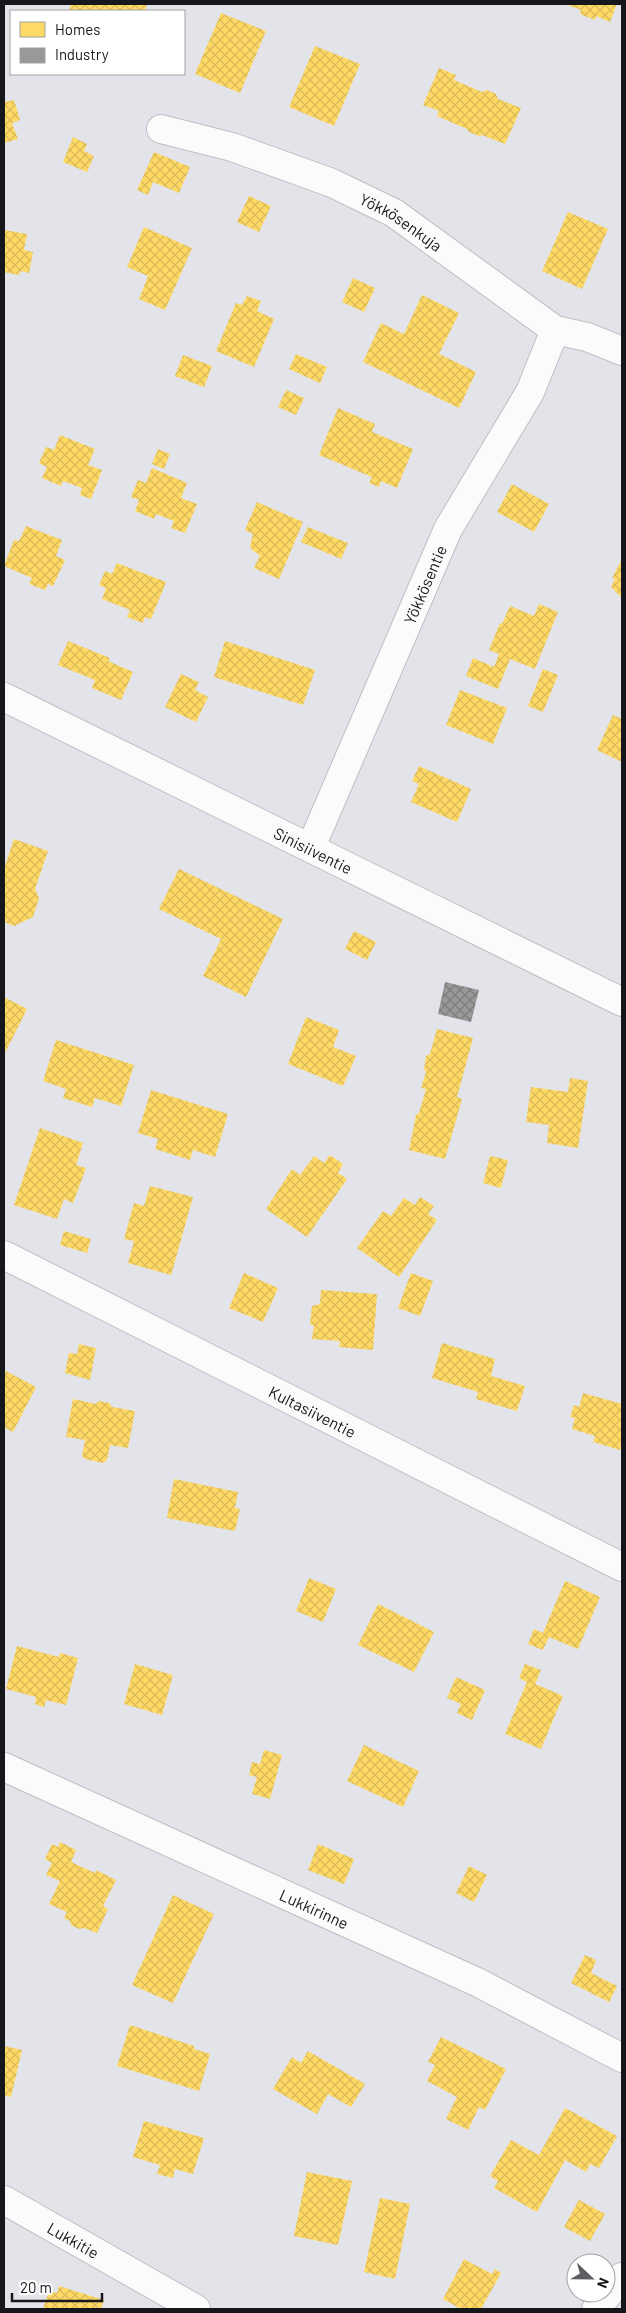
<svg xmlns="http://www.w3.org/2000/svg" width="626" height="2313" font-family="Barlow,sans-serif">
	<defs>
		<pattern id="homes-cross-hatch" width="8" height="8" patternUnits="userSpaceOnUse" patternTransform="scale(1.25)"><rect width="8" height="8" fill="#ffd966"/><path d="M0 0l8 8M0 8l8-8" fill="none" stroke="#daba58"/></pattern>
		<pattern id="industry-cross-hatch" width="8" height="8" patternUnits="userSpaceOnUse" patternTransform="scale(1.25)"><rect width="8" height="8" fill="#999"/><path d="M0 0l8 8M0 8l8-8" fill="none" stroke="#7c7c7c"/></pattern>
	</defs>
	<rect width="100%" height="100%" fill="#e3e4e9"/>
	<path fill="url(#homes-cross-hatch)" d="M71 4H147L145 11H69Z
		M565 4H617L610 22 596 16 595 20 580 14 581 10Z
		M221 13 266 31 240 93 195 74Z
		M315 46 360 64 334 126 289 107Z
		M439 68 456 75 454 80 482 92 487 90 496 94 498 99 521 108 505 144 482 135 479 136 469 132 467 129 437 116 439 111 423 105Z
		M4 97 6 102 14 100 20 120 12 123 18 139 4 143Z
		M73 137 87 144 84 151 94 156 87 172 63 162Z
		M154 152 190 167 179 193 153 182 148 195 137 190Z
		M249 196 271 206 259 232 237 222Z
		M568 212 608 229 582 289 542 271Z
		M144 227 192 248 165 310 139 299 148 276 127 267Z
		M4 230 27 234 24 250 33 252 29 273 20 271 19 275 4 272Z
		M353 278 375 288 364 312 342 302Z
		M422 295 459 313 439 354 476 372 459 408 363 362 381 323 404 334Z
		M247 296 261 301 257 311 274 319 254 367 216 351 236 303 242 305Z
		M296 354 327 367 320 383 289 369Z
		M183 355 212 366 204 387 175 376Z
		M286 390 304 398 296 415 278 407Z
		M338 408 375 424 372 432 413 449 397 488 381 481 379 487 369 483 372 477 319 455Z
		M60 435 95 449 88 465 102 470 91 499 80 495 82 488 63 481 61 486 42 478 47 467 39 463 46 447 54 450Z
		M158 449 170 454 164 469 152 464Z
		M152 468 187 483 181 498 197 504 185 533 171 528 174 521 156 514 154 519 135 511 139 500 131 497 138 480 146 483Z
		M512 484 549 504 534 532 497 512Z
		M257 502 303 522 279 579 254 568 260 555 252 550 250 546 253 534 245 530Z
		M26 526 62 540 56 556 65 560 53 586 48 584 45 590 29 584 32 578 4 566 14 540 19 541Z
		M308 527 348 543 341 559 301 542Z
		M622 559V598L611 587 615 579 612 578Z
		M117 563 166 582 151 619 145 617 143 623 127 617 130 610 102 599 106 588 99 585 105 571 112 574Z
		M539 604 558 612 535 669 510 659 498 689 466 676 473 658 494 667 499 654 489 650 500 623 502 624 510 606 534 616Z
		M68 641 110 658 108 661 133 672 121 700 92 688 95 680 58 665Z
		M225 641 315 670 303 705 214 677Z
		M543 669 558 675 543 712 528 706Z
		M181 674 199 682 195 690 208 697 196 722 165 707Z
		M460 690 507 708 493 744 446 725Z
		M613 715 622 719V762L597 750Z
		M419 766 471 789 457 822 411 802 419 784 412 781Z
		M14 839 48 851 35 889 39 898 33 917 14 926 4 922V869Z
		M179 869 283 919 246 997 203 976 221 939 159 909Z
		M354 931 376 942 367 960 345 949Z
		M4 997 27 1009 4 1055Z
		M306 1017 339 1030 333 1047 356 1056 343 1086 288 1064Z
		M437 1029 473 1038 457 1097 462 1099 445 1159 409 1150 416 1115 419 1113 426 1089 421 1088 426 1072 424 1069 426 1056 430 1054Z
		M56 1040 134 1065 121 1106 95 1098 92 1107 63 1098 66 1089 43 1081Z
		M570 1078 588 1081 578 1148 547 1143 549 1125 526 1122 531 1087 568 1092Z
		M151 1090 228 1114 215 1157 193 1150 190 1160 155 1149 158 1139 138 1133Z
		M40 1128 83 1143 76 1165 86 1168 73 1203 64 1199 57 1219 14 1205Z
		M330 1155 343 1164 338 1173 347 1179 307 1237 266 1209 292 1169 300 1175 314 1156 324 1163Z
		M490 1156 508 1160 501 1188 483 1183Z
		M150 1186 193 1197 171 1275 128 1263 134 1241 124 1239 134 1203 144 1206Z
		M420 1197 434 1206 428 1214 437 1220 399 1277 357 1248 383 1211 391 1216 404 1198 415 1205Z
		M64 1231 91 1239 87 1253 60 1245Z
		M244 1273 278 1288 263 1322 229 1308Z
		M411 1273 433 1281 420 1316 398 1308Z
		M321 1290 377 1294 373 1350 339 1347 340 1341 312 1339 314 1326 310 1324 312 1306 320 1304Z
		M442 1343 495 1359 491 1376 525 1386 517 1411 476 1399 478 1392 432 1378Z
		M79 1344 96 1348 90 1380 65 1373 69 1353 77 1354Z
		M4 1370 36 1387 13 1432 4 1427Z
		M583 1393 622 1404V1442L620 1450 593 1442 595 1436 572 1429 575 1418 570 1417 574 1405 579 1407Z
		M73 1399 96 1404 99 1401 109 1403 112 1407 135 1411 128 1448 110 1445 107 1460 103 1463 85 1459 82 1456 85 1440 66 1437Z
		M174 1479 238 1492 235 1508 240 1509 235 1531 167 1518Z
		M309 1578 336 1589 323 1622 296 1611Z
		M565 1581 600 1597 578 1649 549 1637 543 1650 528 1644 534 1629 543 1633Z
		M378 1604 434 1632 414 1672 358 1645Z
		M17 1646 59 1657 60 1653 78 1658 66 1705 46 1700 44 1707 35 1704 36 1697 6 1689Z
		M135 1664 173 1675 162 1715 124 1704Z
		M525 1664 541 1670 535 1684 563 1696 541 1749 505 1734 527 1682 519 1678Z
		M456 1677 485 1690 472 1720 457 1713 461 1704 447 1698Z
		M364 1745 419 1771 403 1807 347 1781Z
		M264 1750 282 1755 270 1799 252 1794 257 1777 249 1775 252 1762 260 1764Z
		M60 1842 76 1850 71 1862 95 1873 96 1870 116 1880 103 1906 108 1909 97 1933 84 1928 79 1929 71 1925 70 1921 64 1918 67 1912 49 1904 60 1881 46 1875 52 1863 45 1859 52 1844 58 1847Z
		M318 1844 354 1859 344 1884 308 1870Z
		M469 1866 487 1875 474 1902 456 1893Z
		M173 1895 214 1914 173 2003 132 1985Z
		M585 1955 596 1960 591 1973 617 1986 609 2002 571 1983Z
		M130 2025 194 2046V2049L210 2054 199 2091 117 2066Z
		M441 2037 506 2069 485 2110 479 2107 468 2130 446 2119 457 2097 427 2081 435 2065 428 2062Z
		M4 2046 22 2050 11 2097 4 2095Z
		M308 2051 365 2084 351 2107 328 2094 317 2114 273 2089 292 2057 301 2063Z
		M565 2108 617 2136 599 2168 590 2164 586 2172 565 2160 537 2212 494 2188 498 2181 490 2176 511 2140 539 2155Z
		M144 2121 204 2138 193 2174 175 2169 173 2178 157 2174 160 2165 133 2157Z
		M307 2172 352 2181 338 2245 294 2236Z
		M380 2198 410 2204 395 2279 364 2272Z
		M579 2200 605 2214 590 2241 564 2227Z
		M464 2259 492 2274 495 2269 501 2273 481 2309H461L443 2299Z
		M59 2286 104 2300 101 2309H43L49 2291 57 2293Z"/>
	<path fill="url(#industry-cross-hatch)" d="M445 982 479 990 471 1022 438 1014Z"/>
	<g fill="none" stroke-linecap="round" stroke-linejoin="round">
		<g stroke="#bfbfc3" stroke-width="30">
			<g id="street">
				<path id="s1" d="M161 129 232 147 332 183 394 213 555 330 587 337 622 351"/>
				<path id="s2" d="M4 697 622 1002"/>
				<path id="s3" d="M311 847 448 529 530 392 555 330"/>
				<path id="s4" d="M4 1255 622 1567"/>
				<path id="s5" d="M4 1767 479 1983 622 2058"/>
			</g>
		</g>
		<g stroke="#bfbfc3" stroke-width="30">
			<g id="secondary">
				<path id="s6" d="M4 2200 196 2309"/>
				<path d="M596 2309 622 2277"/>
			</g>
		</g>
		<use href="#street" stroke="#fbfbfc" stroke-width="28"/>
		<use href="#secondary" stroke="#fbfbfc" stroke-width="28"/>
	</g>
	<g text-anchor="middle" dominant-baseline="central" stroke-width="5" stroke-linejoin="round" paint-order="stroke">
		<g font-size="16" fill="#16171a" stroke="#fff">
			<text stroke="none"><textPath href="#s1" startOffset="259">Yökkösenkuja</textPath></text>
			<text stroke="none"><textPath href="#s3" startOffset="286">Yökkösentie</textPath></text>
			<text stroke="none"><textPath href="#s2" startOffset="345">Sinisiiventie</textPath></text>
			<text stroke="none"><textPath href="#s4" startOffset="346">Kultasiiventie</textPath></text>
			<text stroke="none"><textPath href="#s5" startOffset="341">Lukkirinne</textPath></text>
			<text stroke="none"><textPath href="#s6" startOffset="80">Lukkitie</textPath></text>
		</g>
	</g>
	<rect width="626" height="2313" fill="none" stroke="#16171a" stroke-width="10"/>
	<rect x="10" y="10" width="175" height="65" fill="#ffffff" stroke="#a2a2a3"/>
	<rect x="20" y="22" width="25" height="15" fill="#ffd966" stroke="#a2a2a3"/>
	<text x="55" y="35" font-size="15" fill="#16171a">Homes</text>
	<rect x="20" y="48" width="25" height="15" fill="#999999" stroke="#a2a2a3"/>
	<text x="55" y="60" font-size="15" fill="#16171a">Industry</text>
	<g transform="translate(591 2278) rotate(112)"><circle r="24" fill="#ffffff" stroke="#a2a2a3"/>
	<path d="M0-4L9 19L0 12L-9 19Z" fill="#5e5f62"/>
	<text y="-8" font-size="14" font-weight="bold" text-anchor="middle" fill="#16171a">N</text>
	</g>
	<path d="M12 2293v8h90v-8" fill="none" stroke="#16171a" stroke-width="2.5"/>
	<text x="20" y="2293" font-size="15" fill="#16171a" stroke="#ffffff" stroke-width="4" paint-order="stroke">20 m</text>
</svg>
